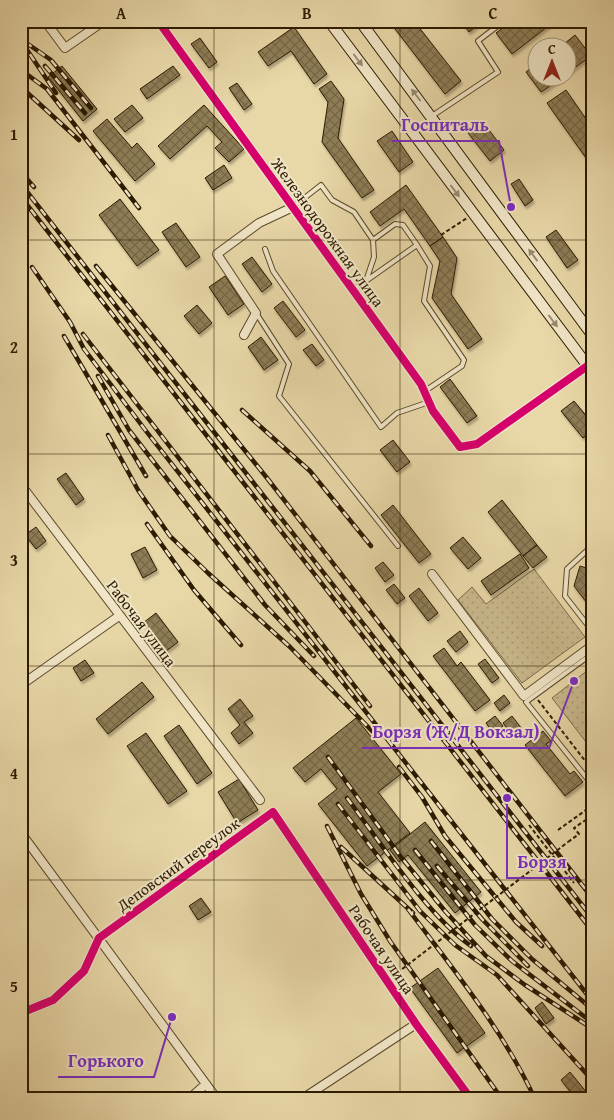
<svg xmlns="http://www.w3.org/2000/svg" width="614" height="1120" font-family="'Gentium Book Plus',serif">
	<defs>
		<pattern id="park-dots" width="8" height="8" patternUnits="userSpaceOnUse" patternTransform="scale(1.25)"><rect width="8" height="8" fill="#c8b78b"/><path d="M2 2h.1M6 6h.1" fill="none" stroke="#ac9d76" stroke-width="1.8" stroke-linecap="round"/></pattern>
		<pattern id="building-cross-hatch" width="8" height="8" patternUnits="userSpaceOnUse" patternTransform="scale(1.25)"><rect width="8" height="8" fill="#8e7d57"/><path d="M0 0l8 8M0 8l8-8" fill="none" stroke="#746646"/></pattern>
		<filter id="shadow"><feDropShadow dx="1.5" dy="3" stdDeviation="1" flood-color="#0004"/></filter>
	</defs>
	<rect width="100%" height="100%" fill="#e8d7a7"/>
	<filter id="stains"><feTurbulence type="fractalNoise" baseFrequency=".004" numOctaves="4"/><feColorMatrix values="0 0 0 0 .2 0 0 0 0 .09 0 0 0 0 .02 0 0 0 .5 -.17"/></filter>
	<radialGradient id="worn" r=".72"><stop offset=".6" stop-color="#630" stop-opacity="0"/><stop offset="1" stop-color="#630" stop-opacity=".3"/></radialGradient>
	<path fill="url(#park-dots)" stroke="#7a6946" d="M534 569 585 637 522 683 458 600 472 587 486 604Z
		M592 667 593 668V751L552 698Z"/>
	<path fill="url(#building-cross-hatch)" stroke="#2c1b01" filter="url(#shadow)" d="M389 21H414L461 81 445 94Z
		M461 21H483L469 32Z
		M512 21H555L512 54 496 33Z
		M294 27 327 74 314 84 291 51 268 66 258 52Z
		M575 35 591 56 566 74V48H559Z
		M200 38 217 62 209 68 191 44Z
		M536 64V78H562L541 92 526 72Z
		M62 66 97 109 83 121 48 77Z
		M173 66 180 75 147 99 140 89Z
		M331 81 344 99 338 138 374 190 362 198 322 142 328 102 319 89Z
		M237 83 252 104 244 110 229 88Z
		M566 90 593 129V154L586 158 547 103Z
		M132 105 143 118 125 132 114 119Z
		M204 105 244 149 229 162 215 148 222 142 207 126 170 159 158 146Z
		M107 119 132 148 137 143 155 164 135 181 93 131Z
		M483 122 504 150 490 161 468 133Z
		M392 131 413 162 399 172 377 141Z
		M224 165 232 178 213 190 205 178Z
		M519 179 533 200 525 206 511 184Z
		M406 185 443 237 430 246 404 209 380 226 370 212Z
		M120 199 159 250 137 266 99 215Z
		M176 223 200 257 186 267 162 232Z
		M556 230 578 260 567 268 546 237Z
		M443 237 457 258 451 294 482 339 468 349 432 298 440 261 430 246Z
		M252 257 272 284 262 292 242 264Z
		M225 276 244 304 228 315 209 287Z
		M283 301 305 330 296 337 274 308Z
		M197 305 212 323 199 334 184 316Z
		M261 337 278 360 264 370 248 347Z
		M312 344 324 360 316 366 303 350Z
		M450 379 477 416 467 423 440 387Z
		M574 401 593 424V430L583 438 561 411Z
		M393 440 410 462 397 472 380 450Z
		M66 473 84 499 76 505 57 479Z
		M502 500 537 545 523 556 488 512Z
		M393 505 431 554 419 563 381 515Z
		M36 527 46 541 36 549 25 535Z
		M463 537 481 558 468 569 450 548Z
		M537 545 547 557 533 568 523 556Z
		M145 547 157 570 143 578 131 554Z
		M520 554 529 568 491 595 481 581Z
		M383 562 394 575 385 582 375 568Z
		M580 566 593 570V611L574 586Z
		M394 584 405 598 397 604 386 590Z
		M419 588 438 613 428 621 409 596Z
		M156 613 178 642 165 652 143 623Z
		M460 631 468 642 456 652 447 641Z
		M444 648 457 666 461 662 490 700 475 711 433 656Z
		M485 659 499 678 492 683 478 664Z
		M85 660 94 673 81 681 73 668Z
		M142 682 154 697 108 734 96 719Z
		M504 695 510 703 500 711 494 703Z
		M240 699 253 716 244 722 253 733 239 744 231 733 240 725 228 709Z
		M495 716 503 726 493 733 486 723Z
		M512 716 522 729 513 736 503 723Z
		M356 718 401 774 378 792 410 833 367 866 318 804 337 789 321 769 305 782 293 768Z
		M179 725 212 773 197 784 164 736Z
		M543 731 551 741 546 744 570 774 574 771 583 782 565 796 525 745Z
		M146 733 187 791 168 804 127 746Z
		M239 779 258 810 237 823 218 792Z
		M425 822 481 892 455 913 408 855 399 862 390 850Z
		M593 828V844L585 834Z
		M201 898 211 912 198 920 189 906Z
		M438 968 485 1033 457 1053 410 988Z
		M542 1002 554 1018 546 1024 535 1008Z
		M570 1072 592 1099H576L561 1080Z"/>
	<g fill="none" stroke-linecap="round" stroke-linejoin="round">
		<g stroke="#5b4a2a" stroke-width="6">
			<path id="lane" d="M432 116 498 72 478 41 504 21
				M293 207 321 185 332 200 354 212 373 240 395 224 403 225 417 245 353 290
				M417 245 430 266 424 301 464 360 462 366 425 391
				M265 249 273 271 381 427 397 413 429 402
				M366 281 374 257 373 240
				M256 313 289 364 279 396 398 546
				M593 519V528
				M593 545 567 569 565 596 593 632
				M593 653 526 702 593 786"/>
		</g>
		<g stroke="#5b4a2a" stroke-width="10">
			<path id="street" d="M45 21 65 48 104 21
				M158 21 421 384 433 411 460 447 477 444 593 362
				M244 335 256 313 217 254 259 223 293 207
				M21 485 260 800
				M432 574 524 696 593 645
				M21 685 119 616
				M21 833 217 1099
				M21 1013 53 1000 84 971 99 938 273 812 416 1024 471 1099
				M189 1099 206 1084
				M302 1099 416 1024"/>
		</g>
		<g stroke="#2c1b01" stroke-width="12">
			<path id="secondary" d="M329 21 593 373
				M360 21 593 336"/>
		</g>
		<path stroke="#2c1b01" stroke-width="2" stroke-dasharray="4 2.5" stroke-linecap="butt" d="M441 235 467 218
			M538 700 593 771
			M529 825 574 883
			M558 830 593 805
			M568 842 579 834 574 828 593 815"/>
		<use href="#lane" stroke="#f0e5c6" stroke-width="4"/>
		<use href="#street" stroke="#f0e5c6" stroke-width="8"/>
		<use href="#secondary" stroke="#f0e5c6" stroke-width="10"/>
		<g stroke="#2c1b01" stroke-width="4.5">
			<path id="rail" d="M21 41 56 93
				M25 42 51 60 91 108
				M45 66 85 113
				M21 70 47 89 139 208
				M21 87 79 140
				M21 172 34 187
				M21 184 593 919
				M21 197 593 932
				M96 266 267 478 593 899
				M32 267 70 322 84 349 146 431 593 1002
				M83 334 370 706
				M64 336 146 476
				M98 376 129 430 265 605 314 656
				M242 410 310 471 371 546
				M108 435 138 490 170 536 208 573 290 647 372 731
				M147 524 194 590 241 645
				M328 757 401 857 445 911 486 956 525 985 593 1029
				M399 767 422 797 445 836 516 922 542 946
				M347 798C381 843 426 914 471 946
				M338 804 420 911 455 945 497 975 593 1081
				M327 826 361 894 390 941 502 1099
				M431 841 492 919 532 959 591 1008
				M341 847 413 913
				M415 850 475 925 512 961 585 1017
				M437 866 482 919 528 966
				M408 909C453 969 503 1030 535 1099"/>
		</g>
		<use href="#rail" stroke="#f0e5c6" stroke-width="2.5" stroke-dasharray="8" stroke-linecap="butt"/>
		<path stroke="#2c1b01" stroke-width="2" stroke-dasharray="4 2.5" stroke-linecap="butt" d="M397 973 568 842"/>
		<g stroke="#f0e5c6" stroke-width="11">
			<path id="cycleway" d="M158 21 421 384 433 411 460 447 477 444 593 362
				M21 1013 53 1000 84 971 99 938 273 812 416 1024 471 1099"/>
		</g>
		<use href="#cycleway" stroke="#d6006c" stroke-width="8"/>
	</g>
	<defs><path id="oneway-solid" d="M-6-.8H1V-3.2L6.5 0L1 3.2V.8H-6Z" transform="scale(1.25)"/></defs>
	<g fill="#988a6d">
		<use href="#oneway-solid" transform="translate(358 60) rotate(53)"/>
		<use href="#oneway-solid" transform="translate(416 95) rotate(-127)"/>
		<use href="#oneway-solid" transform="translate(455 191) rotate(53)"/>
		<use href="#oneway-solid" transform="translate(533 255) rotate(-126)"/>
		<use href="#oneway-solid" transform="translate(553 321) rotate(53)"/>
	</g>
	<path fill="none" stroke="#2c1b01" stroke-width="1" stroke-opacity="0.55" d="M214 21V1099M400 21V1099M21 240H593M21 454H593M21 666H593M21 880H593"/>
	<g text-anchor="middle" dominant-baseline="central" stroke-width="4" stroke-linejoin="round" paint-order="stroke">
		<g font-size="16" fill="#2c1b01" stroke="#f0e5c6">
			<text transform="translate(328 232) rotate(54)">Железнодорожная улица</text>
			<text transform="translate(142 623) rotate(53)">Рабочая улица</text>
			<text transform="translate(178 864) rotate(-36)">Деповский переулок</text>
			<text transform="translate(382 949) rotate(56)">Рабочая улица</text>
		</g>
	</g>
	<path fill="none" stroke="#7b2cbf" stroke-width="2" d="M511 207L499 141H392M574 681L549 748H362M507 798L507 878H576M172 1017L154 1077H58"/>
	<g fill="#7b2cbf" stroke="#f0e5c6" stroke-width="2">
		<circle cx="511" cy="207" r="5"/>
		<circle cx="574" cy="681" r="5"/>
		<circle cx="507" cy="798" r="5"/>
		<circle cx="172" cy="1017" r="5"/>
	</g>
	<g font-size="18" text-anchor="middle" font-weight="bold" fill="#7b2cbf" stroke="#f0e5c6" stroke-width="4" stroke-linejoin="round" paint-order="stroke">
		<text x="445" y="131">Госпиталь</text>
		<text x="456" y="738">Борзя (Ж/Д Вокзал)</text>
		<text x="542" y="868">Борзя</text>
		<text x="106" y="1067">Горького</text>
	</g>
	<rect width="614" height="1120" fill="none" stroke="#e8d7a7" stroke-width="55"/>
	<g transform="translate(552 62)"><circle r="24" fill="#f0e5c6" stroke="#a29477"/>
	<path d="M0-4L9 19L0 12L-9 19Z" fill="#8f2418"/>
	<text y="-8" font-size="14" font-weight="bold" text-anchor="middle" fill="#2c1b01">С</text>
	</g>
	<rect x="28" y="28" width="558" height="1064" fill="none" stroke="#2c1b01" stroke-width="2"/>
	<g font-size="16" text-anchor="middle" font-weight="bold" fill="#2c1b01">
		<text x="121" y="19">A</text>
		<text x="307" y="19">B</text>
		<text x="493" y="19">C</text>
		<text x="14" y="140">1</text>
		<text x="14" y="353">2</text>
		<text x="14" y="566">3</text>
		<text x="14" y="779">4</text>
		<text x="14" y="992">5</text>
	</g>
	<rect width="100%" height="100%" filter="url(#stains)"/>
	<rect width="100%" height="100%" fill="url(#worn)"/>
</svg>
